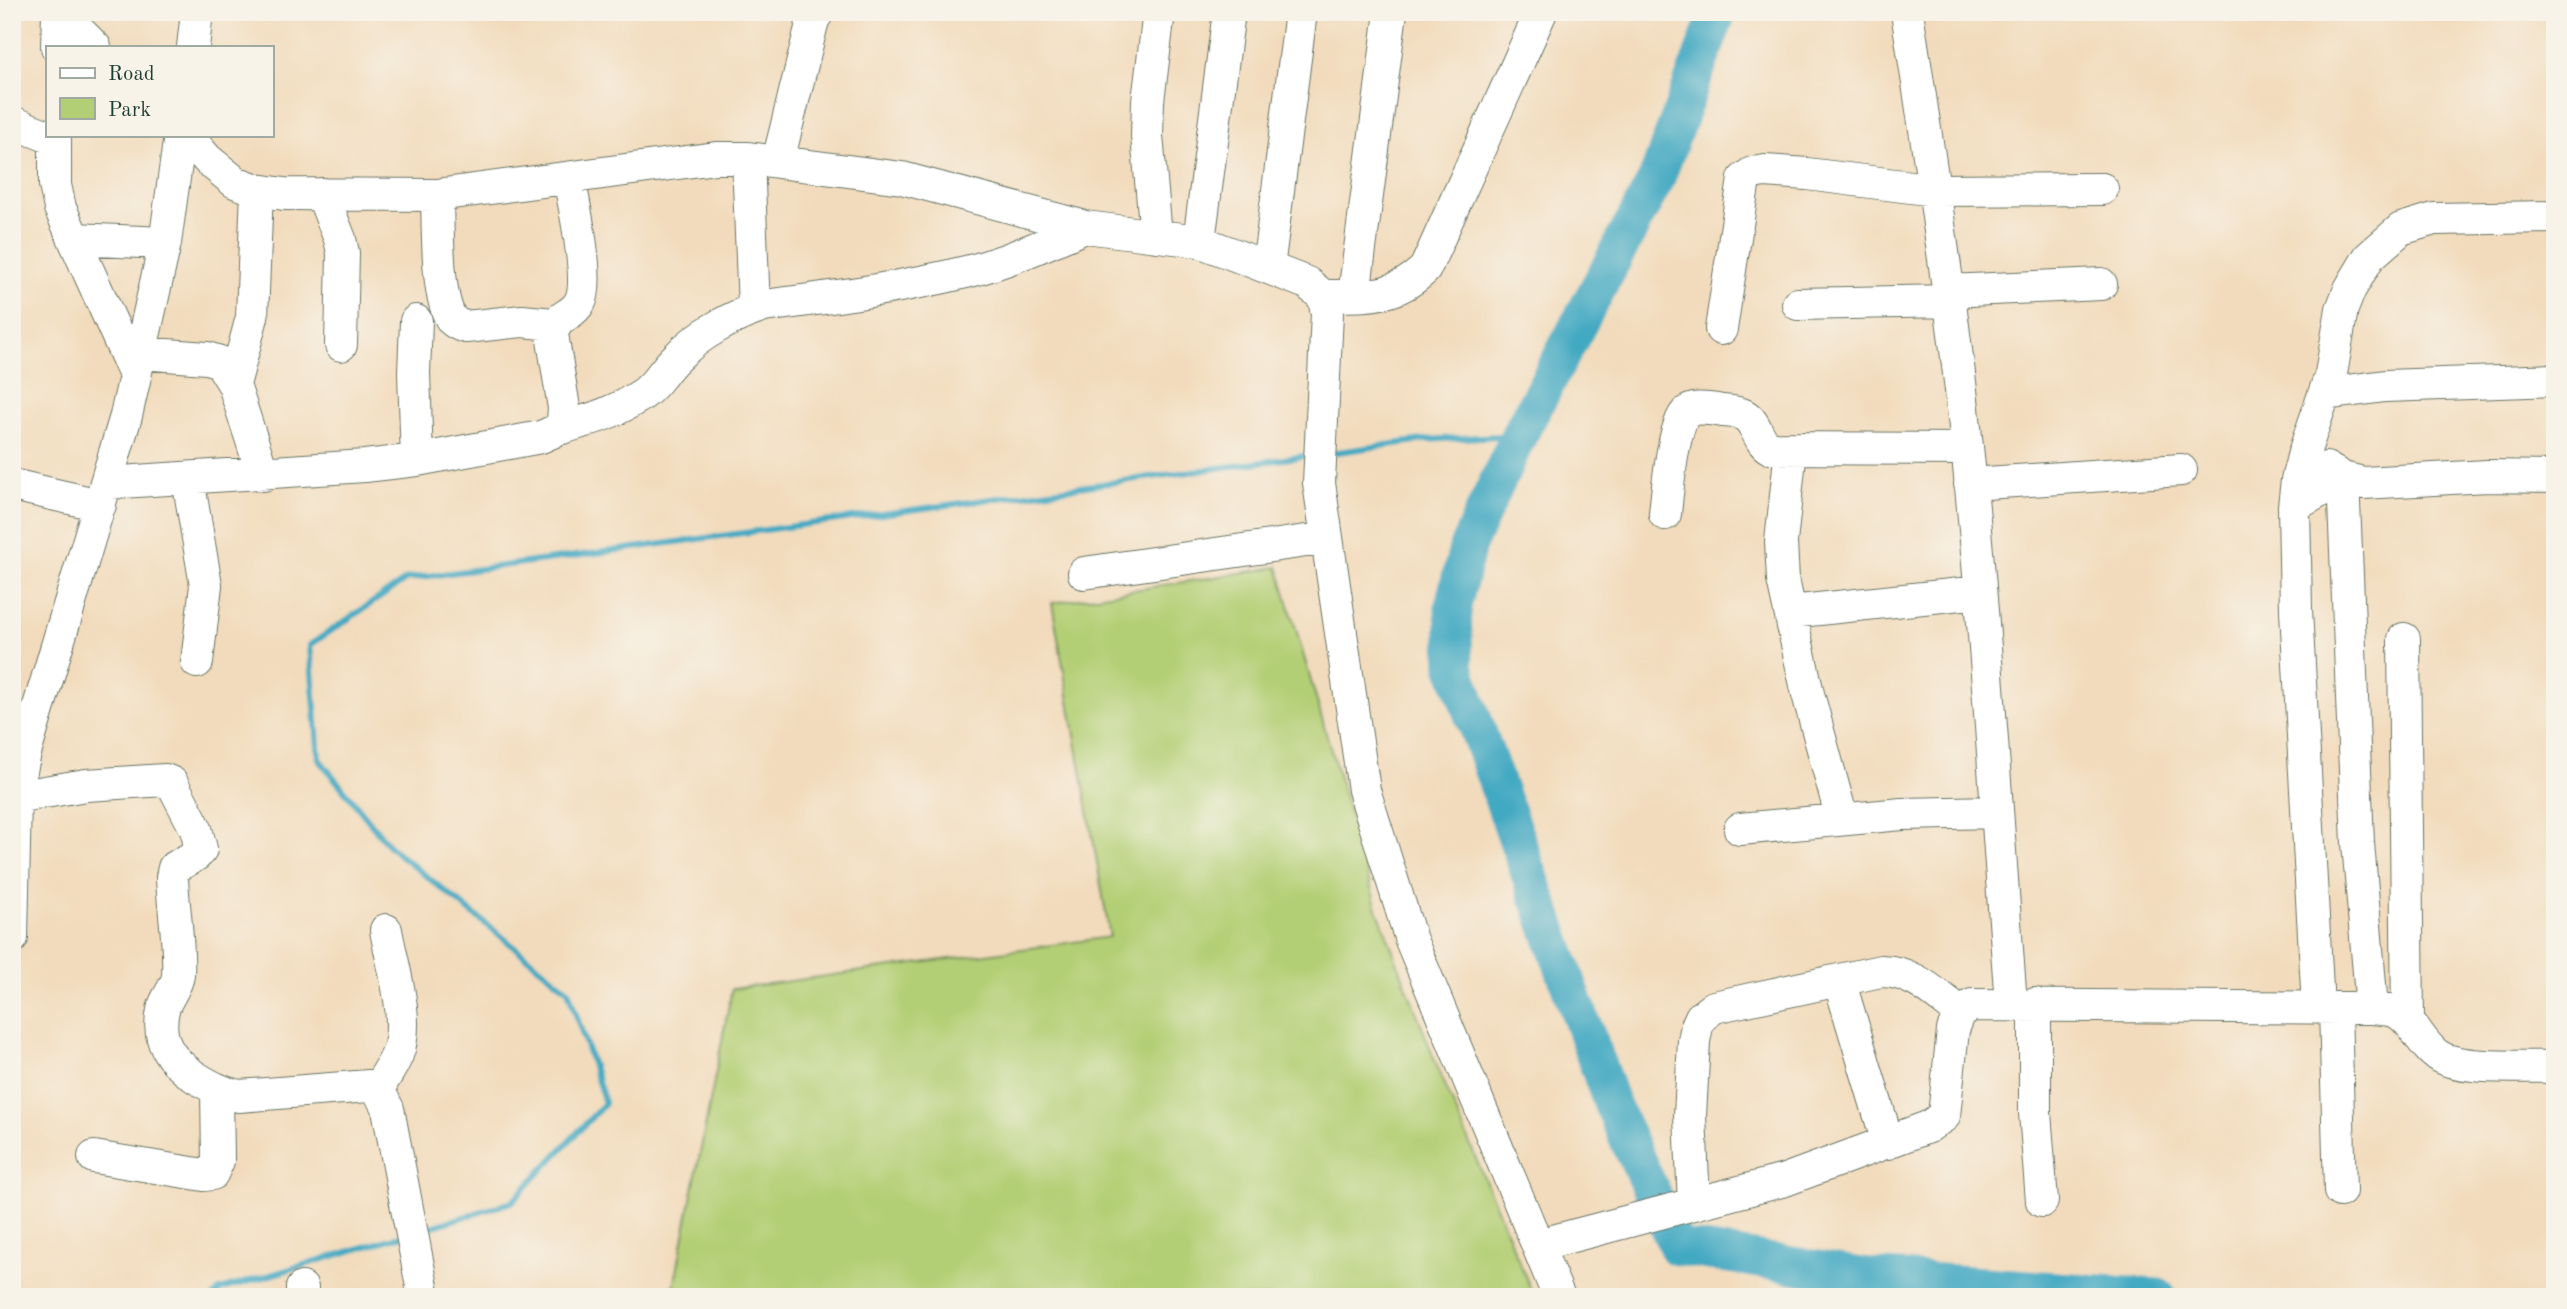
<svg xmlns="http://www.w3.org/2000/svg" width="2567" height="1309" font-family="'Old Standard TT',serif">
	<rect width="100%" height="100%" fill="#f7f3e8"/>
	<filter id="ink" filterUnits="userSpaceOnUse"><feTurbulence type="fractalNoise" baseFrequency=".0143" numOctaves="2"/><feDisplacementMap in="SourceGraphic" scale="14" xChannelSelector="R" yChannelSelector="G"/><feConvolveMatrix kernelMatrix="1 2 1 2 8 2 1 2 1" color-interpolation-filters="sRGB"/></filter>
	<filter id="wash" filterUnits="userSpaceOnUse"><feTurbulence type="fractalNoise" baseFrequency=".00686" numOctaves="4" result="noise"/><feDisplacementMap in="SourceGraphic" scale="28" xChannelSelector="R" yChannelSelector="G"/><feGaussianBlur stdDeviation="1.57" result="paint"/><feColorMatrix in="noise" values="0 0 0 0 0 0 0 0 0 0 0 0 0 0 0 0 0 1.4 0 .05"/><feComposite in="paint" operator="in"/></filter>
	<g filter="url(#wash)">
		<rect width="100%" height="100%" fill="#f2dbbc"/>
		<path fill="#b3cf75" stroke="#698654" stroke-width="2" d="M1278 567 1377 909 1437 1066 1534 1297H672L732 989 1110 937 1052 603Z"/>
		<g fill="none" stroke-linecap="round" stroke-linejoin="round">
			<path stroke="#42a9c2" stroke-width="6" d="M1330 453 1424 440 1519 435
				M421 1230 512 1202 605 1103 568 990 390 847 319 759 310 645 407 579 1313 455
				M214 1297 220 1290 404 1235"/>
			<path stroke="#42a9c2" stroke-width="37" d="M1718 12 1656 180 1519 435 1468 545 1453 606 1455 667 1612 1105 1677 1247 1869 1277 2158 1297"/>
		</g>
	</g>
	<g filter="url(#ink)">
		<g fill="none" stroke-linecap="round" stroke-linejoin="round">
			<g stroke="#697464" stroke-width="34">
				<path id="minor" d="M60 12 95 47
					M1907 12C1927 141 1947 270 1962 399 1984 600 1996 802 2011 1004
					M57 47 58 12
					M193 47 197 12
					M12 122 55 139
					M55 135V185L60 208 135 375
					M186 135 208 160 235 182 257 190 284 194 437 195 716 158H748L902 178 1085 227 1199 241 1307 283 1323 296 1327 313 1319 483 1364 790 1411 940 1559 1297
					M748 158 754 309
					M778 161 813 20 818 12
					M322 194 340 239 343 253 341 345
					M437 195C438 224 436 297 452 320 456 324 461 326 466 327L522 321 554 324
					M1156 236 1147 136 1148 101 1159 12
					M74 239 165 243
					M1199 241 1229 12
					M1268 268 1301 12
					M1948 291 2101 284
					M1354 295 1391 12
					M1323 296C1366 295 1392 300 1425 269L1541 12
					M1798 304 1950 301
					M416 321 414 373 417 460
					M1721 329 1744 179 1752 173 1765 171 1807 174 1935 190 2102 189
					M140 353 207 358 220 362 234 385 263 475
					M234 385 252 317 257 190
					M2325 394 2385 386 2555 380
					M559 429C589 420 617 412 643 394 657 384 664 369 676 358 699 334 733 316 764 306 833 297 902 288 970 271 1009 261 1047 243 1085 227
					M1791 449 1781 542 1783 580 1808 694 1842 819
					M2326 468 2343 478 2363 483 2487 476 2555 477
					M188 479 206 585 197 662
					M106 483 365 466 417 460 541 437 559 429 563 421 564 408 552 334C557 314 572 317 580 302 591 282 574 203 569 178
					M1970 484 2181 470
					M12 485 100 505
					M2294 506 2343 478 2358 843 2372 1008
					M1665 514C1667 494 1673 425 1686 413 1694 406 1707 409 1717 410 1725 412 1736 411 1744 415 1757 422 1757 441 1770 448L1967 449
					M1084 573 1327 538
					M1790 612 1980 592
					M2404 639 2408 1021
					M15 797 86 785 165 780 172 783 196 829 201 849 196 855 174 868 172 877C173 908 180 944 178 975 177 987 166 997 163 1010 156 1041 170 1060 195 1077 210 1086 222 1093 239 1096L369 1086 378 1089 388 1109 424 1297
					M1740 829 1902 814 1996 812
					M12 938 15 797 25 753 126 416 165 243 180 135
					M1839 980 1888 1143
					M2035 1004V1113L2042 1201
					M2318 1007 2296 610 2294 506 2297 480 2304 453 2331 374 2342 309 2350 289 2369 257 2401 229 2434 219 2555 217
					M2335 1008 2340 1191
					M378 1089C384 1078 392 1067 397 1055 411 1021 392 965 386 930
					M94 1157 204 1175 212 1174 218 1161 217 1091
					M1694 1204 1690 1116 1694 1041 1697 1026 1701 1017 1714 1007 1881 971C1913 971 1935 994 1960 1012
					M1538 1245 1785 1180 1928 1127 1944 1116 1953 1030 1960 1012 1972 1005 2372 1008C2378 1009 2387 1009 2394 1011 2414 1019 2421 1046 2440 1057 2464 1070 2526 1066 2555 1067
					M302 1288V1297"/>
			</g>
			<use href="#minor" stroke="#fff" stroke-width="32"/>
		</g>
	</g>
	<rect width="2567" height="1309" fill="none" stroke="#f7f3e8" stroke-width="42"/>
	<rect x="46" y="46" width="228" height="91" fill="#f7f3e8" stroke="#a1aaa0" stroke-width="2"/>
	<rect x="60" y="68" width="35" height="10" fill="#ffffff" stroke="#a1aaa0" stroke-width="2"/>
	<text x="108" y="80" font-size="21" fill="#1f3d34">Road</text>
	<rect x="60" y="98" width="35" height="21" fill="#b3cf75" stroke="#a1aaa0" stroke-width="2"/>
	<text x="108" y="116" font-size="21" fill="#1f3d34">Park</text>
</svg>
